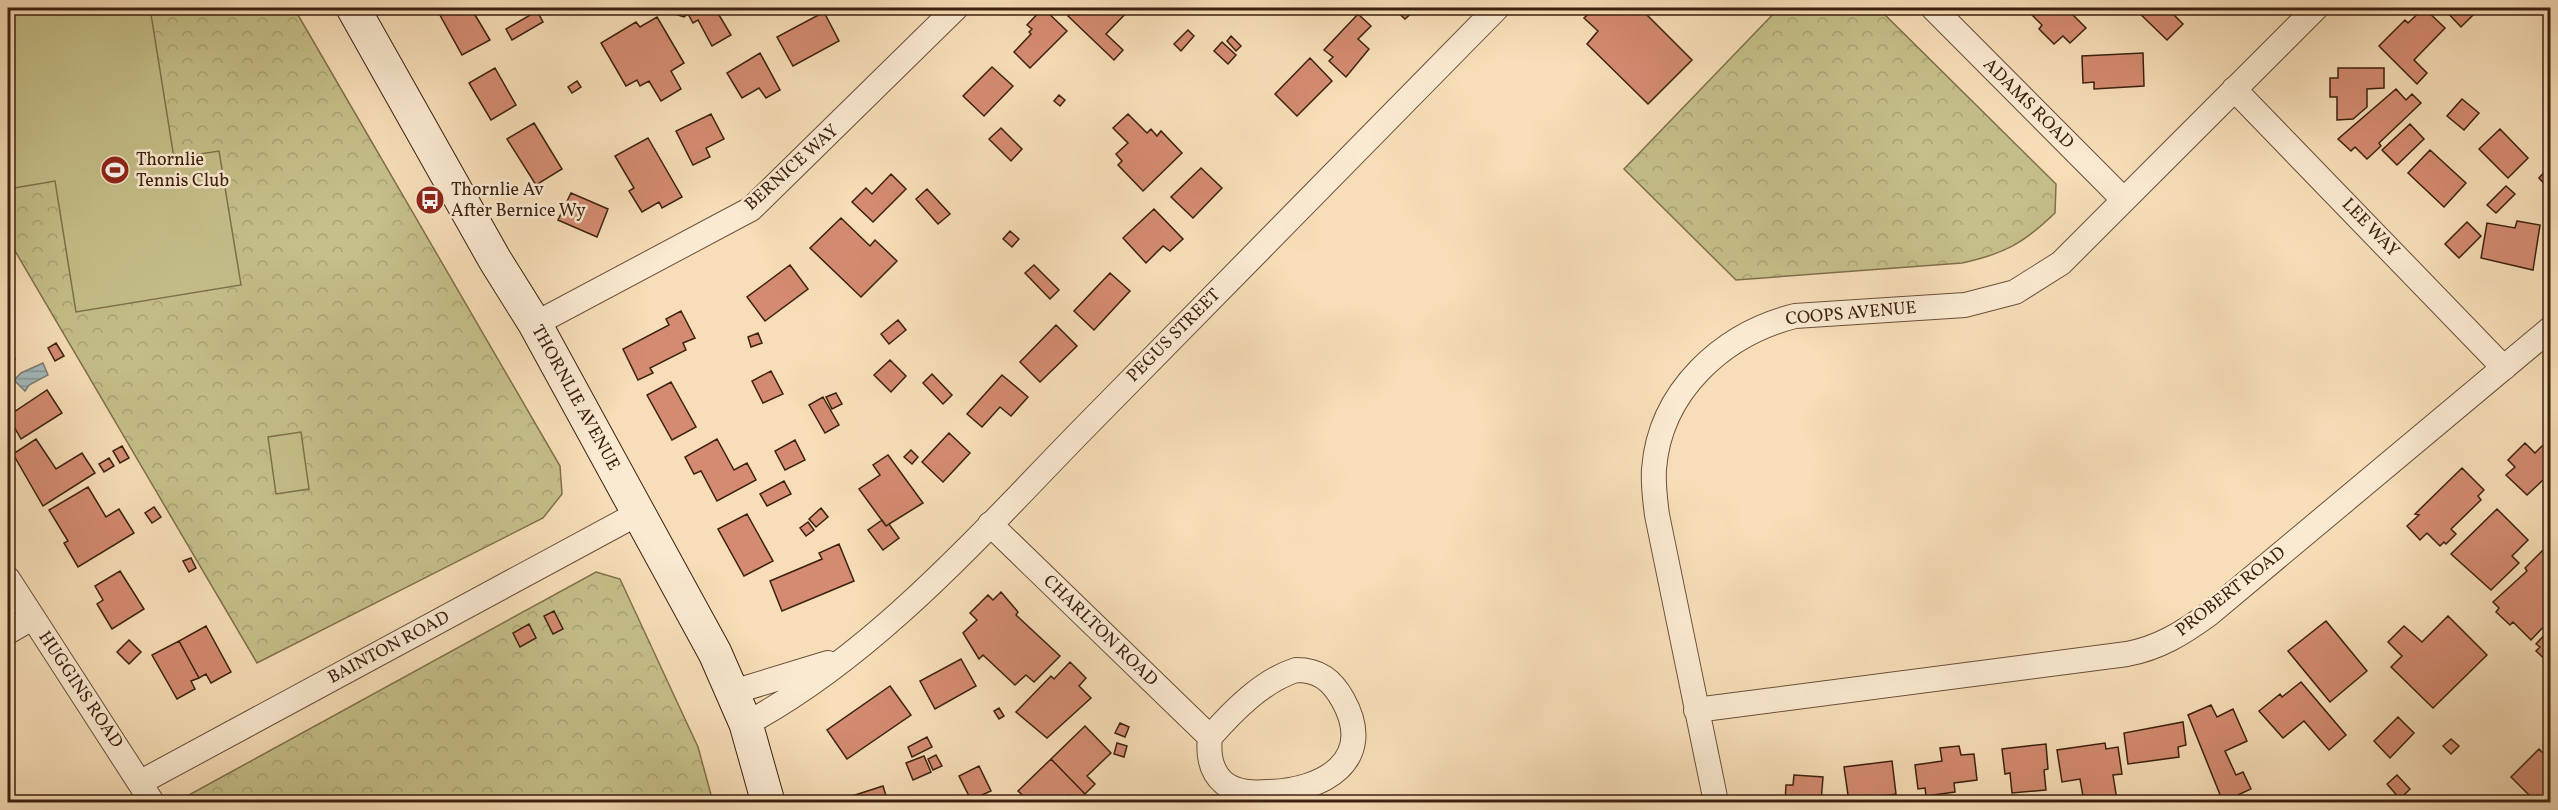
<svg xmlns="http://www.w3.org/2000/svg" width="2558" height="810" font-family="Vollkorn,serif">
	<defs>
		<pattern id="park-crowns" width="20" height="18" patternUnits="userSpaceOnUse" patternTransform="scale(1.5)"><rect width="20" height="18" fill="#c5bf89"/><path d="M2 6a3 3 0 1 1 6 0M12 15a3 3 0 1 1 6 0" fill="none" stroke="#aaa475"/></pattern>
		<pattern id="water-rules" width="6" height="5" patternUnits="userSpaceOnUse" patternTransform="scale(1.5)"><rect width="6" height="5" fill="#a3b9ba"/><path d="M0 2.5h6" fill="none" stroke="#869696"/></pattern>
	</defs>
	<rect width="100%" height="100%" fill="#f7deb8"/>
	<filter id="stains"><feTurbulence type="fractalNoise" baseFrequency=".00333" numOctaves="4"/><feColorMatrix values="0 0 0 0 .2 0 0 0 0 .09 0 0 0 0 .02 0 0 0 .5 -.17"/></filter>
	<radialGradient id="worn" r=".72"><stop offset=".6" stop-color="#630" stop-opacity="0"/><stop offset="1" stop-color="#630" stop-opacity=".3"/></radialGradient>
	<path fill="url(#park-crowns)" stroke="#80704c" stroke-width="1.5" d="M8 8H294L560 466 562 494 543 518 257 663 8 239Z
		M1779 8H1878L2056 184 2055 213C2024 243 2004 254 1962 263L1736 280 1624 169Z
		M596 572 620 579 698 747 713 802 178 801Z"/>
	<path fill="#c5bf89" stroke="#80704c" stroke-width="1.5" d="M8 8H150L174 158 219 151 241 285 76 312 55 181 8 189V60L11 59Z
		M301 432 309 489 276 494 268 437Z"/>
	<path fill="url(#water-rules)" stroke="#7a7c76" stroke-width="1.5" d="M43 363 48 375 29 385 25 391 14 380 21 373Z"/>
	<path fill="#d48b71" stroke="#3c210f" stroke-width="1.5" d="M436 8H471L490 40 462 55Z
		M671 8H732L719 15 731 35 712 46 698 20 693 23 688 14 684 17 675 14Z
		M1043 8 1067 31 1030 68 1014 52 1031 34 1029 32 1032 29 1027 25Z
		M1076 8H1131L1106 34 1123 50 1114 60 1068 16Z
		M1393 8H1417L1405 19Z
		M1595 8H1640L1692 60 1648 104 1587 44 1598 31 1584 18Z
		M2025 8H2066L2086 28 2070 43 2063 36 2054 44 2039 29 2042 25Z
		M2134 8H2177L2172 13 2183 24 2167 40Z
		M2424 8 2445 28 2414 60 2427 73 2417 84 2379 46 2405 20 2408 23Z
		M2443 8H2472L2469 11 2473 15 2461 27Z
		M537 11 543 22 512 40 506 29Z
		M824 12 839 41 793 66 777 37Z
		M1358 14 1371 26 1358 39 1369 49 1346 77 1329 61 1333 57 1324 50Z
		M657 17 684 63 671 71 681 89 661 101 649 81 640 86 637 80 626 86 601 43 636 22 640 27Z
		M1188 30 1194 36 1181 51 1174 44Z
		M1231 36 1241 46 1236 51 1227 41Z
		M1222 42 1236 55 1228 64 1214 51Z
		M760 53 780 90 766 98 759 88 742 98 727 73Z
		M2143 53 2144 86 2094 89V82L2083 83 2082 56Z
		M1310 58 1332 81 1297 116 1275 94Z
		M992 67 1013 86 984 116 963 96Z
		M495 68 516 105 491 120 469 83Z
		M2338 68H2384V88L2367 89V107L2353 119 2337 120V97H2330V78H2338Z
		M577 81 581 87 572 93 568 87Z
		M2396 89 2406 100 2412 94 2421 103 2379 143 2381 146 2367 159 2355 147 2351 151 2338 139Z
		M1059 95 1065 100 1060 106 1054 101Z
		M2462 99 2479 113 2464 130 2447 116Z
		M711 114 724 139 706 148 710 157 693 165 676 131Z
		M1128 114 1147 133 1151 129 1157 136 1161 131 1182 153 1143 191 1118 165 1122 161 1116 154 1128 143 1113 128Z
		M534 123 562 169 536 185 507 139Z
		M2410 124 2424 139 2397 165 2382 150Z
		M1001 128 1022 149 1011 161 989 139Z
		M2500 129 2528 158 2508 178 2479 149Z
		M648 138 682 197 662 208 659 202 642 212 629 191 634 188 615 156Z
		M2430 150 2466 183 2444 207 2408 173Z
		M2550 166V190L2539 178Z
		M1201 168 1222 188 1193 218 1171 197Z
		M891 174 906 189 873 222 852 202 866 188 872 194Z
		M2506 186 2515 194 2496 213 2487 205Z
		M927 189 950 214 938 224 916 199Z
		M571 193 608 209 597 237 558 220Z
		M1154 209 1183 239 1170 251 1163 246 1146 263 1123 238Z
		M841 218 870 246 875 240 897 261 861 297 810 248Z
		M2517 221 2540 225 2533 270 2481 258 2487 223 2515 228Z
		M2467 222 2481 236 2459 258 2445 244Z
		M1010 231 1019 239 1012 247 1003 239Z
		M790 265 808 289 765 321 747 297Z
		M1034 265 1059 290 1050 299 1025 273Z
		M1110 273 1130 291 1094 330 1074 311Z
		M681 311 695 338 683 343 686 350 650 368 653 373 638 380 623 349 669 325 666 319Z
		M898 320 906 330 889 344 881 334Z
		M1056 325 1077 346 1040 382 1020 362Z
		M758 333 762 343 751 347 748 337Z
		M56 343 64 356 55 361 48 348Z
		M8 346 15 359 8 364Z
		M890 360 906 376 891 392 874 375Z
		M771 371 783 394 763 403 752 381Z
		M932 374 952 395 943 404 923 383Z
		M1002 375 1028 397 1011 416 1000 407 982 427 967 414Z
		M671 382 696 427 672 440 647 395Z
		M47 390 62 413 21 439 8 416Z
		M836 393 842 404 832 409 826 397Z
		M823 397 839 425 825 433 809 405Z
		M949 433 970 453 943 482 922 462Z
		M2550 438V495L2543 487 2546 483 2543 480 2527 495 2506 475 2515 467 2508 460 2525 443 2535 453Z
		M36 439 56 469 82 453 95 473 43 506 13 454Z
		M717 439 734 470 747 463 756 480 717 501 701 471 694 474 685 457Z
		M795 440 805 460 785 470 775 451Z
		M122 446 129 458 120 463 113 451Z
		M911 450 918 457 912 464 904 457Z
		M888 455 923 503 886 526 859 489 880 475 873 465Z
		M109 458 114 466 104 472 99 464Z
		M2462 468 2484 490 2478 496 2481 500 2451 529 2456 534 2446 544 2444 542 2440 546 2427 533 2420 540 2407 526 2419 515 2415 514Z
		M784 481 791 494 767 506 760 494Z
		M88 487 106 517 119 509 134 533 78 567 64 543 68 541 49 510Z
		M154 507 161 517 152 523 145 513Z
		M821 508 828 517 816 527 809 519Z
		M2497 509 2528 540 2512 556 2519 563 2491 590 2451 554Z
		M747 514 773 561 744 576 718 529Z
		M882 520 886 526 889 524 899 538 883 550 868 530Z
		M808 522 814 530 806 536 800 528Z
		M839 544 854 581 782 611 770 581 822 559 819 553Z
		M2546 547 2550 552V614L2548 617 2550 620 2531 640 2513 622 2510 625 2496 612 2499 608 2493 602 2527 571 2525 568Z
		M191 558 196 568 189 572 183 561Z
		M120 571 144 609 112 629 97 604 103 600 95 586Z
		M1001 592 1018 612 1016 615 1060 656 1034 682 1026 675 1015 685 983 655 979 659 963 633 977 620 970 613 988 595 993 600Z
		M554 611 563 629 553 634 544 616Z
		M2448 616 2487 655 2433 708 2391 667 2402 656 2388 642 2404 626 2422 642Z
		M2326 621 2367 671 2330 702 2288 651Z
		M529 624 536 638 520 647 513 633Z
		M206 626 231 672 211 683 206 674 199 678 179 641Z
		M2549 630 2550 631V664L2536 651 2540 647 2536 644Z
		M129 640 141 652 129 664 117 652Z
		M179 641 199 678 191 681 195 689 177 699 152 655Z
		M961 659 976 686 935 709 920 681Z
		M1070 662 1086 678 1079 686 1091 698 1047 738 1016 712 1051 676 1054 679Z
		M2301 682 2346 735 2329 750 2304 721 2283 738 2259 711 2280 694 2282 697Z
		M890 686 911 715 847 759 827 730Z
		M2211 705 2217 717 2233 709 2247 741 2225 751 2236 775 2243 772 2251 789 2223 802 2188 715Z
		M999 708 1004 716 999 719 994 711Z
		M2398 717 2414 733 2390 758 2374 741Z
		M2183 722 2186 745 2178 747 2179 757 2128 764 2124 733Z
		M1120 723 1129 727 1125 737 1115 733Z
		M1085 726 1111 753 1087 776 1095 784 1085 794 1051 759Z
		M927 737 932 747 912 757 908 747Z
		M2451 739 2459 746 2451 754 2443 746Z
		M1117 743 1127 746 1124 757 1114 754Z
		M2105 743 2106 749 2118 747 2122 774 2113 775 2117 800 2084 802 2080 779 2062 782 2057 750Z
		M2046 744 2048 769 2044 770 2046 790 2012 793 2010 773 2005 774 2002 749Z
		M1959 746 1961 755 1974 754 1977 780 1954 783 1955 792 1926 796 1925 788 1918 789 1915 765 1942 761 1940 748Z
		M2539 749 2550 760V802H2536L2511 777Z
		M936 755 942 766 933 770 928 759Z
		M924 756 931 772 913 780 906 763Z
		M1051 759 1085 794 1077 802 1069 795 1062 802H1030L1018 791Z
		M1892 761 1896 794 1870 798 1871 802H1849L1844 767Z
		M979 766 991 791 971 800 959 776Z
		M1794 775 1823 777 1821 802H1785L1786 785H1793Z
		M2397 775 2410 789 2400 799 2387 784Z
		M883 786 888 802H854L852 796Z"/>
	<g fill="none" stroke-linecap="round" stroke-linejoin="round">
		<g stroke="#6b5039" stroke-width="26">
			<path id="minor" d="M1933 8 2124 200
				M2234 89 2504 368
				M535 324 751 209 956 8
				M990 524 1210 737
				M8 579 152 802
				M8 632 32 618
				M1296 670C1319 670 1332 680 1343 700 1377 761 1322 791 1268 792 1253 793 1237 793 1224 783 1210 771 1208 754 1210 737 1233 711 1262 681 1296 670Z
				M733 692 828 663
				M1696 710 2127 654C2159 648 2183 633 2209 614L2550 329
				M746 724C879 652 982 532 1087 425 1223 286 1360 147 1497 8
				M141 782 637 514
				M1716 802 1657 515C1655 500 1653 484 1654 469 1660 391 1723 334 1795 316L1965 305 2015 292 2061 263 2316 8"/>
		</g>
		<g stroke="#3c210f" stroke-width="35">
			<path id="secondary" d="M353 8 495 260 535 324 715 653 746 724 768 802"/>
		</g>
		<use href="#minor" stroke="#faead1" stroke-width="24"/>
		<use href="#secondary" stroke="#faead1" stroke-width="33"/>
	</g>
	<defs>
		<g id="stadium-disc" transform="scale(1.5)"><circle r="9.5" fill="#8f2418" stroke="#faead1"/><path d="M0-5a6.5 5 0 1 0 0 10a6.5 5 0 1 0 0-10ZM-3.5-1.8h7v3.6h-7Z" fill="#fff"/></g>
		<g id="bus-disc" transform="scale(1.5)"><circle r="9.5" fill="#8f2418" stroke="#faead1"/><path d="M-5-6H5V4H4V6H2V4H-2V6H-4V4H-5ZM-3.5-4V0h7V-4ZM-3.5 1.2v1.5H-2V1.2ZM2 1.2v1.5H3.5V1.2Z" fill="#fff"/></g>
	</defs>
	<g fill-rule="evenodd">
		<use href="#stadium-disc" x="115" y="170"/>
		<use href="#bus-disc" x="430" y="200"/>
	</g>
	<g text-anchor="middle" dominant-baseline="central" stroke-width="5" stroke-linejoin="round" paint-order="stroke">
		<g font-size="18" fill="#3c210f" stroke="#faead1">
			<text transform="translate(2028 104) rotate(45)">ADAMS ROAD</text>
			<text transform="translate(792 168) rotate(-42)">BERNICE WAY</text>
			<text transform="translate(2370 228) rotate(46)">LEE WAY</text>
			<text transform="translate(1851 314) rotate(-5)">COOPS AVENUE</text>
			<text transform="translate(1174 336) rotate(-45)">PEGUS STREET</text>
			<text transform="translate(575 398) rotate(61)">THORNLIE AVENUE</text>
			<text transform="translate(2231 592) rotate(-38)">PROBERT ROAD</text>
			<text transform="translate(1100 631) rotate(44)">CHARLTON ROAD</text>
			<text transform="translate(389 648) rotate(-28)">BAINTON ROAD</text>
			<text transform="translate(80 690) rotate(56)">HUGGINS ROAD</text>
		</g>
		<g font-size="18" fill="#3c210f" stroke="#faead1" text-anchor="start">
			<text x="136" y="160">Thornlie<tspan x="136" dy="21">Tennis Club</tspan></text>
			<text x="451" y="190">Thornlie Av<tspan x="451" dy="21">After Bernice Wy</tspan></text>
		</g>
	</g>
	<rect width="2558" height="810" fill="none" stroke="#f7deb8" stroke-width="30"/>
	<rect x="9" y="9" width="2540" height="792" fill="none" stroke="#3c210f" stroke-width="3"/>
	<rect x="15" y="15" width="2528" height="780" fill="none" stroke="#3c210f" stroke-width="1.5"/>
	<rect width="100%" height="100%" filter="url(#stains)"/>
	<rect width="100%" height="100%" fill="url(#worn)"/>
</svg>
